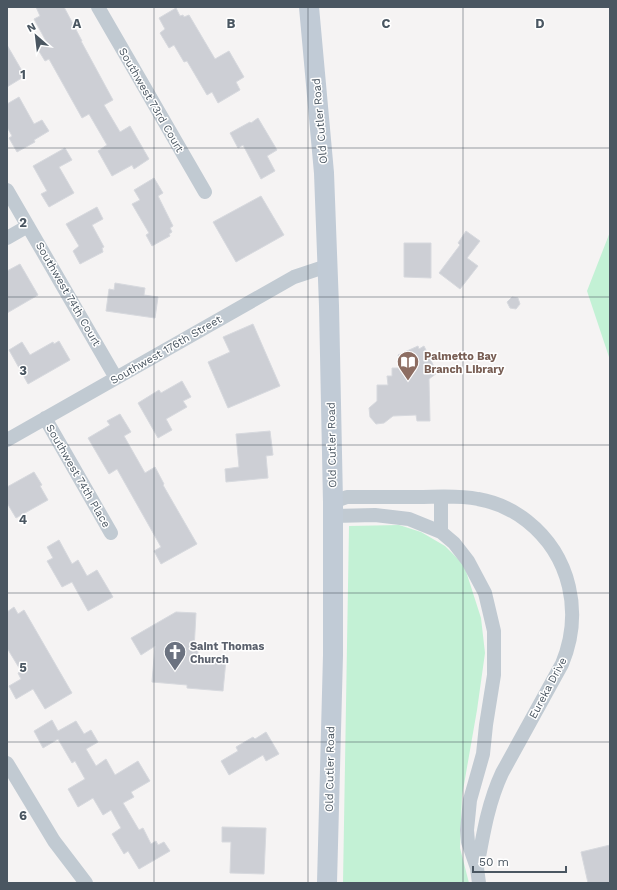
<svg xmlns="http://www.w3.org/2000/svg" width="617" height="890" font-family="'Work Sans',sans-serif">
	<rect width="100%" height="100%" fill="#f5f3f3"/>
	<path fill="#c3f1d5" d="M610 232V360L587 291Z
		M399 525 421 532 445 546 464 565 481 618 485 653 477 710 462 796 460 848 469 883H343L349 526Z"/>
	<path fill="#cdcfd5" stroke="#d7d9de" d="M36 7H64L82 41H81L113 100 104 105 120 132 130 126 149 159 134 169 132 165 112 176 98 151 107 145 89 114 82 118 49 59 45 61 37 48 47 43 34 19 40 16Z
		M176 8 180 16 183 15 184 17 189 15 215 59 229 51 244 77 236 82 240 90 218 103 212 92 207 95 187 61 184 62 174 45 169 48 160 33 165 29 159 18Z
		M7 45 25 76 7 87Z
		M19 97 34 124 42 120 49 131 34 140 35 142 17 152 9 138 12 136 7 127V104Z
		M258 118 277 150 267 156 275 171 261 179 243 145 238 148 230 133 250 122 251 123Z
		M65 148 72 160 59 167 74 193 49 207 41 194 47 191 33 166Z
		M154 178 163 193 158 196 173 226 170 228 172 232 169 234 170 236 152 246 146 235 149 233 132 204 140 200 134 190Z
		M261 196 284 235 236 262 213 222Z
		M97 207 103 219 92 225 104 247 102 248 103 252 80 264 73 251 79 246 66 224Z
		M466 231 480 241 467 258 478 266 460 289 439 273 460 245 458 243Z
		M404 243H431V278L404 277Z
		M20 264 38 295 7 313V271Z
		M115 283 145 288 144 295 158 297 155 318 106 311 109 289 114 290Z
		M512 297 518 298 520 304 516 309 510 308 507 302Z
		M253 324 280 386 228 408 208 362 230 352 223 337Z
		M59 341 70 360 28 384 9 350 22 342 30 355 53 342 54 344Z
		M418 346 419 349 424 346 437 373 429 379 430 421H417L416 415 393 416 384 423 376 424 370 417 369 408 377 401V385H388L387 376H392V368H404L398 355Z
		M182 381 191 397 183 401 187 407 166 419 172 430 158 438 138 403 159 390 161 393Z
		M120 414 131 432 124 436 145 473 155 467 164 484 163 485 197 544 161 564 154 551 161 547 117 469 109 474 88 438 110 425 107 421Z
		M270 431 273 455 266 456 268 478 226 482 225 469 239 467 236 434Z
		M34 472 42 485 40 486 48 500 16 518 7 503V487Z
		M59 540 72 564 78 560 87 576 97 570 113 597 88 611 72 582 62 587 47 561 53 558 47 547Z
		M14 607 18 614 24 610 72 693 45 709 33 689 16 699 9 686 21 679 18 673 21 671 7 648V612Z
		M176 612 196 613 194 650H198V658L226 660 223 691 187 688V685L152 682 155 646 141 655 131 638Z
		M52 720 58 731 76 721 84 734 91 730 98 742 86 749 96 766 106 759 115 775 138 761 150 781 131 792 134 797 123 803 139 830 143 828 151 844 156 841 158 845 164 842 170 851 139 869 128 851 124 854 112 834 121 828 111 810 103 815 93 798 78 807 68 789 85 779 75 761 72 763 58 739 43 748 34 731Z
		M266 732 279 754 266 761 263 755 229 775 221 761 238 751 236 747 253 737 255 739Z
		M222 827 266 828 264 874 230 873 231 842H222Z
		M610 845V883H588L581 852Z"/>
	<g fill="none" stroke-linecap="round" stroke-linejoin="round">
		<path stroke="#c1cad2" stroke-width="14" d="M98 7 205 192
			M7 190 116 378
			M7 238 28 226
			M45 418 111 533
			M7 440 294 277 327 266
			M333 502 347 497C370 497 393 497 417 497 437 497 458 495 478 499 495 502 513 510 527 521 571 556 583 613 562 664L502 773C488 803 483 835 477 868
			M334 516 375 515 409 519 441 532 454 543 468 561 485 593 494 631V675L486 725 483 754 470 800 467 830 468 842 477 868 479 883
			M441 532V497
			M7 763 54 841 86 883"/>
		<path stroke="#c1cbd6" stroke-width="20" d="M309 7 324 173 329 306 333 502V655L327 883"/>
	</g>
	<path fill="none" stroke="#4a5661" stroke-width="1" stroke-opacity="0.55" d="M154 7V883M308 7V883M463 7V883M7 148H610M7 297H610M7 445H610M7 593H610M7 742H610"/>
	<defs>
		<g id="library-pin" transform="scale(1.15)"><path d="M0 17L-7.5 6A9.5 9.5 0 1 1 7.5 6Z" fill="#8d6e63" stroke="#fff"/><path d="M-6-4Q-3-5.5-.7-3.5V5Q-3 3-6 4ZM6-4Q3-5.5 .7-3.5V5Q3 3 6 4Z" fill="#fff"/></g>
		<g id="church-pin" transform="scale(1.15)"><path d="M0 17L-7.5 6A9.5 9.5 0 1 1 7.5 6Z" fill="#6b7280" stroke="#fff"/><path d="M-1.2-6h2.4v3.5h3.3v2.4h-3.3V6h-2.4V-.1h-3.3v-2.4h3.3Z" fill="#fff"/></g>
	</defs>
	<g fill-rule="evenodd">
		<use href="#library-pin" x="408" y="362"/>
		<use href="#church-pin" x="175" y="652"/>
	</g>
	<g text-anchor="middle" dominant-baseline="central" stroke-width="3" stroke-linejoin="round" paint-order="stroke">
		<g font-size="11" fill="#4a5661" stroke="#fff">
			<text transform="translate(151 100) rotate(60)">Southwest 73rd Court</text>
			<text transform="translate(320 121) rotate(-95)">Old Cutler Road</text>
			<text transform="translate(68 294) rotate(60)">Southwest 74th Court</text>
			<text transform="translate(166 350) rotate(-30)">Southwest 176th Street</text>
			<text transform="translate(332 445) rotate(-91)">Old Cutler Road</text>
			<text transform="translate(78 476) rotate(60)">Southwest 74th Place</text>
			<text transform="translate(548 688) rotate(-62)">Eureka Drive</text>
			<text transform="translate(330 769) rotate(-89)">Old Cutler Road</text>
		</g>
		<g font-size="11" font-weight="bold" fill="#785e54" stroke="#fff" text-anchor="start">
			<text x="424" y="356">Palmetto Bay<tspan x="424" dy="13">Branch Library</tspan></text>
		</g>
		<g font-size="11" font-weight="bold" fill="#5b616d" stroke="#fff" text-anchor="start">
			<text x="190" y="646">Saint Thomas<tspan x="190" dy="13">Church</tspan></text>
		</g>
	</g>
	<g font-size="13" text-anchor="middle" font-weight="bold" fill="#4a5661" stroke="#fff" stroke-width="3" stroke-linejoin="round" paint-order="stroke">
		<text x="77" y="28">A</text>
		<text x="231" y="28">B</text>
		<text x="386" y="28">C</text>
		<text x="540" y="28">D</text>
		<text x="23" y="79">1</text>
		<text x="23" y="227">2</text>
		<text x="23" y="375">3</text>
		<text x="23" y="524">4</text>
		<text x="23" y="672">5</text>
		<text x="23" y="820">6</text>
	</g>
	<rect width="617" height="890" fill="none" stroke="#4a5661" stroke-width="16"/>
	<g transform="translate(36 36) rotate(332)" stroke="#ffffff" stroke-width="3" paint-order="stroke">
	<path d="M0-3L7 15L0 10L-7 15Z" fill="#4a5661"/>
	<text y="-6" font-size="11" font-weight="bold" text-anchor="middle" fill="#4a5661">N</text>
	</g>
	<path d="M473 866v6h93v-6" fill="none" stroke="#4a5661" stroke-width="2"/>
	<text x="479" y="866" font-size="12" fill="#4a5661" stroke="#ffffff" stroke-width="3" paint-order="stroke">50 m</text>
</svg>
